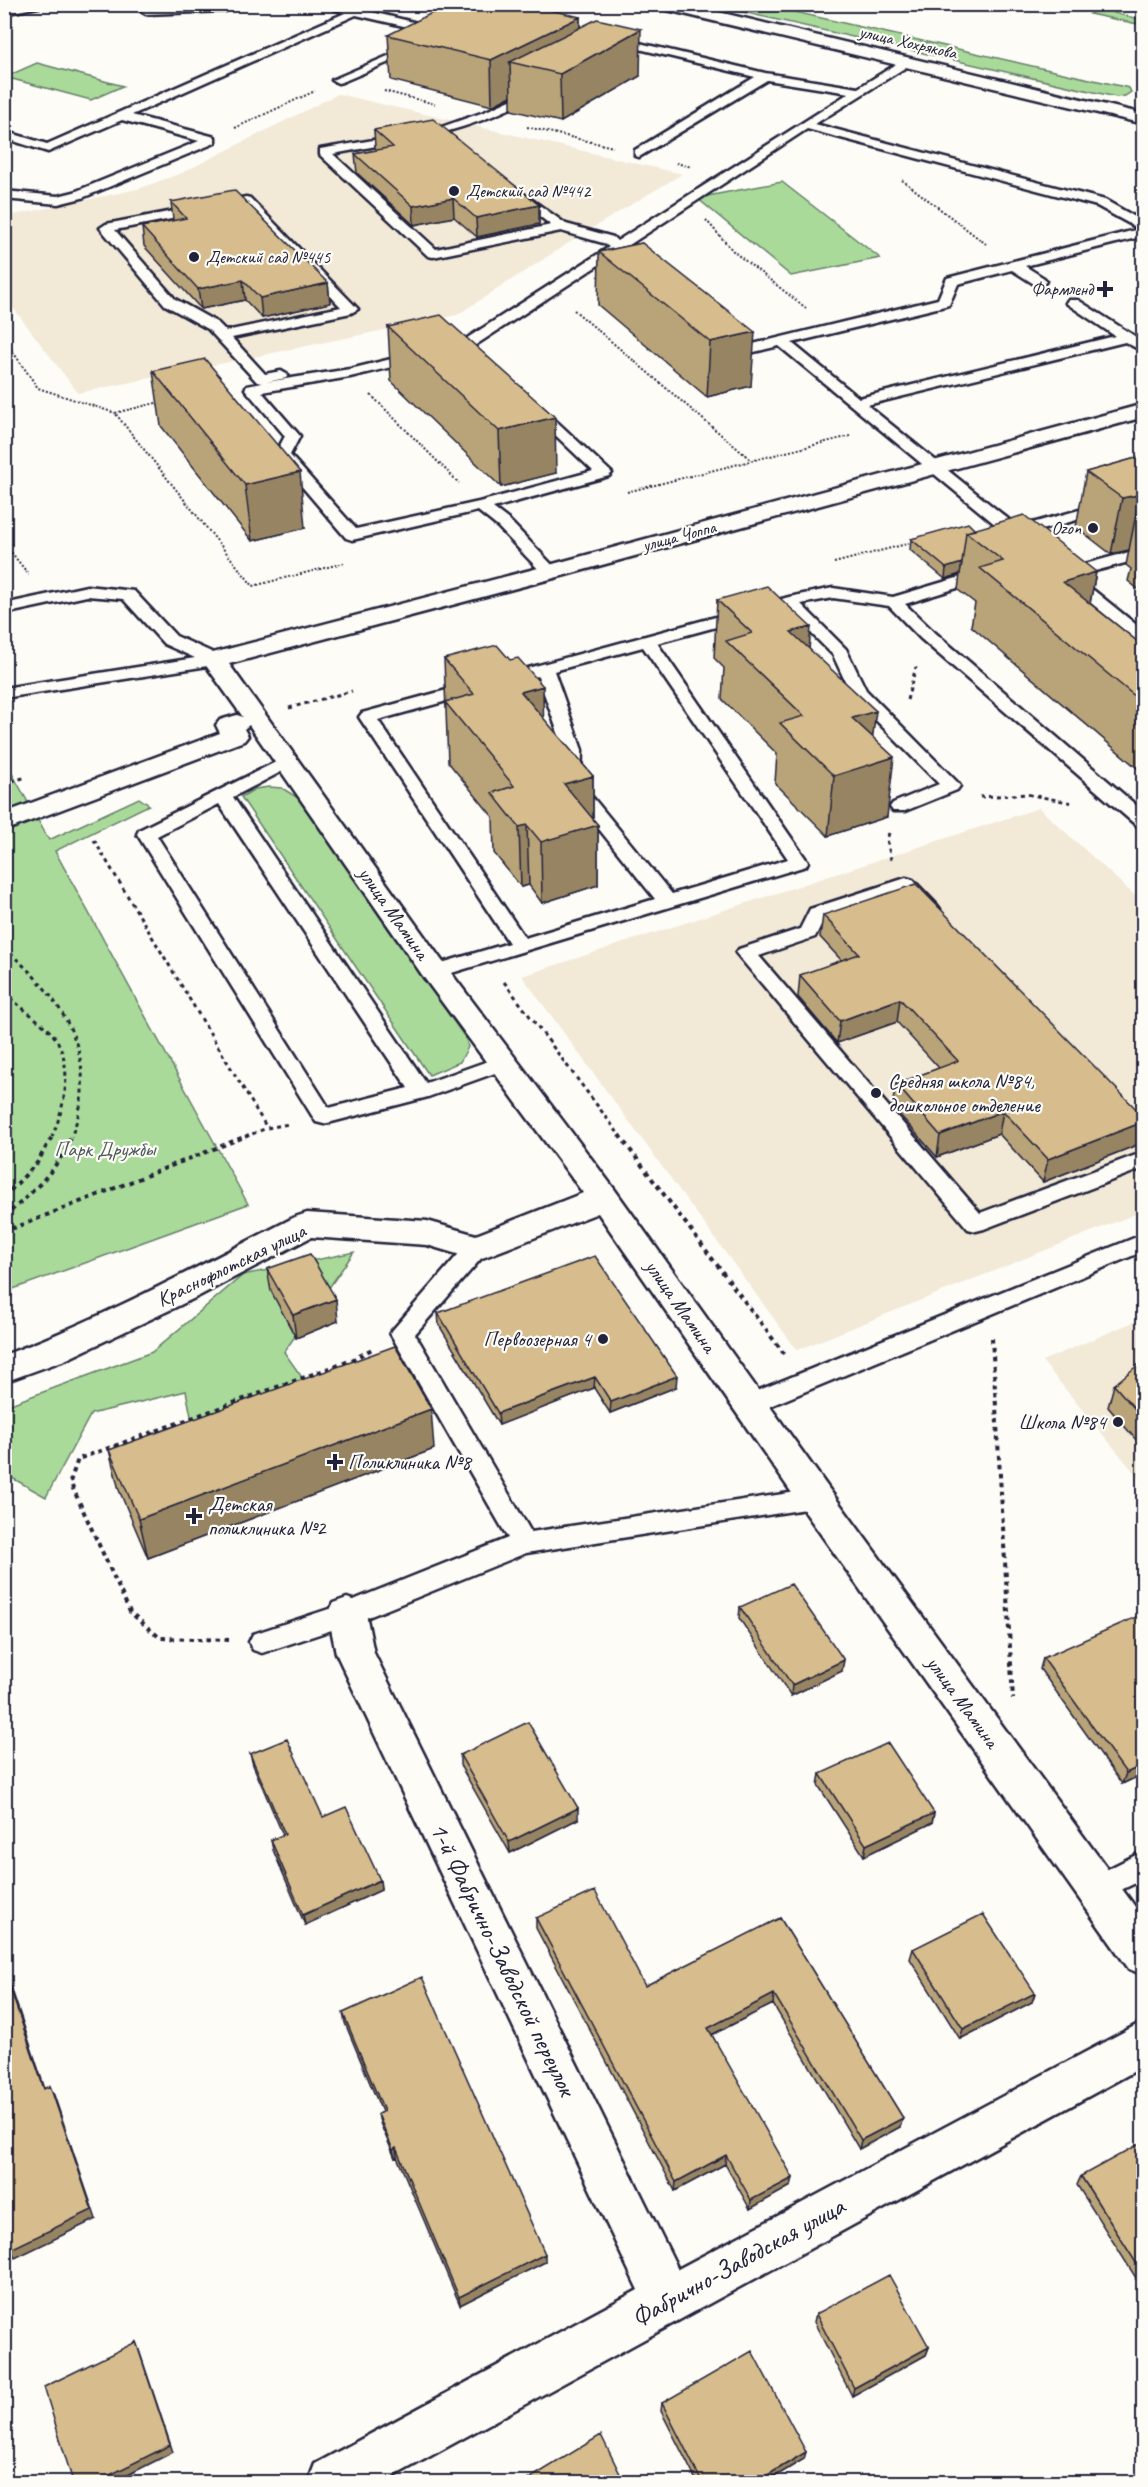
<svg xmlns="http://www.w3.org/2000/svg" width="1148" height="2487" font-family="Caveat,sans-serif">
	<rect width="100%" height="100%" fill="#fdfcf7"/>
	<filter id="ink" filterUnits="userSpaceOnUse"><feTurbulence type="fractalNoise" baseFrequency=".0167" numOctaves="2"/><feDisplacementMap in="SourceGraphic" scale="12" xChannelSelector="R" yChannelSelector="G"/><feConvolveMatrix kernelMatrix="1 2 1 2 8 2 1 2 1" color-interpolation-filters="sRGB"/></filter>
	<g filter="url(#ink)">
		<path fill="#f2e9d7" d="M338 94 682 174 584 233 457 315 78 393 5 297V217L138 189 182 173Z
			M1039 808 1143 903V1211L797 1350 522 976Z
			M1143 1318V1483L1042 1361Z"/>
		<path fill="#a9da9a" stroke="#667e6a" stroke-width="1.5" d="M1104 4 1126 5 1114 13 1143 20V25L1090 14Z
			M712 5H764L1129 88 1131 92 1125 96 1116 97Z
			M37 63 123 86 91 100 5 77Z
			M782 182 880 258 791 276 697 198Z
			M4 759 49 840 139 798 149 805 55 851 248 1204 5 1292Z
			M269 787 282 788 298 798 466 1039 468 1047 460 1062 429 1075 241 797 255 789Z
			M354 1252 284 1352 318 1400 195 1436 186 1391 91 1414 46 1497 5 1474V1406L152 1352 243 1275Z"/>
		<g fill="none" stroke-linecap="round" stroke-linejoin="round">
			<g stroke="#22223b" stroke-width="5">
				<path id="lane" d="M25 4H53L4 14V8Z
					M238 4 225 11 146 14 141 11 146 8Z
					M320 4H339L442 29 443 31 438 34 356 15 132 115 215 137V143L82 198 58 204 4 199V191L58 196 74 192 199 141 122 120 48 152 4 138V131L47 144 345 13Z
					M610 36 765 73 858 88 903 60H911V64L815 124 1105 200 1144 222V236L1025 266 1044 278 1046 281 1044 284H1034L1012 270 958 284 949 305 792 343 859 398 1115 336 1066 303 1068 300H1078L1144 342V352L1125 342 867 405 1018 527 1144 492V501L1027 534 1033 541 1031 544H1019L779 346 750 353 724 336 722 333 724 330H734L753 344 938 299 947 278 1139 229 1097 206 807 129 626 247 631 253 630 256 625 257 617 253 471 348 350 377 262 392 300 436 290 455 356 529 479 502 593 471 527 408 534 404 539 405 612 473 609 476 493 508 510 521 556 569 558 572 556 575H544L498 527 478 511 352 540 346 538 275 455 285 436 245 389 247 386 262 383 257 382 208 329 165 305 100 228 106 224 246 197 250 198 358 309 351 313 232 338 265 374 281 371 288 375 286 378 266 382 350 369 461 342 609 247 603 243 561 231 433 257 428 256 320 155V149L409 134V140L333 154 436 249 551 225 510 194 508 191 510 188 514 187 566 224 613 237 617 241 849 93 767 80 639 157 635 156V150L755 77 606 41V37ZM243 205 341 307 226 331 218 323 175 299 115 230Z
					M416 44 422 47 420 49 342 82 338 83 332 80Z
					M537 88 541 89V93C510 110 479 123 445 132L456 140V146H448L430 131 484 112Z
					M1144 548V558L1076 576 1144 631V642L1121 651 1144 669V683L1138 682 1101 650 1103 646 1129 636 1057 574 1059 571Z
					M987 569 993 571 995 574 993 577 905 604 932 630 1144 812V827L1137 826 920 638 889 606 833 598 801 604 846 649 866 690 957 782 960 786 957 790 905 811H893L890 807 893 803 939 784 852 696 833 655 786 608 657 643 808 862 806 866 435 978 428 977 425 972 428 967 509 943 359 717 362 713 789 597 833 588 893 597ZM643 647 788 859 672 894 581 783 582 750 554 671ZM538 676 564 750 563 784 655 899 525 938 378 720Z
					M87 586 134 591 176 636 220 656 222 660 220 664 214 665 4 698V688L195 658 164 644 123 599 87 596 4 614V604Z
					M288 756 294 757 297 761 294 765 233 797 426 1083 502 1056 509 1058 512 1063 509 1068 428 1097 324 1124 316 1122 137 834 139 830ZM219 804 408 1088 329 1108 157 836Z
					M906 878 913 880 937 905 940 909 937 913H923L902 892 825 917 815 937 759 956 980 1213 1144 1152V1168L984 1229 976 1231 968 1229 736 953 739 949 800 929 810 909Z
					M1144 1234V1251L758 1411 750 1413 742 1411 738 1404 742 1397Z
					M477 1240 485 1242 488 1248 485 1254 415 1334 531 1532 816 1489 825 1492 828 1499 825 1506 526 1553 356 1622 262 1653 253 1650 249 1642 253 1634 341 1605 508 1538 390 1333 469 1242Z
					M1144 1851V1879L1096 1902 1086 1898 1082 1889 1086 1880Z"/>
			</g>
			<g stroke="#22223b" stroke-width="5">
				<path id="street" d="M1144 404V417L558 577 229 664 445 965 615 1190 829 1489 1144 1919V1975L1129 1969 803 1509 598 1213 477 1260 427 1245 311 1237 199 1296 65 1360 4 1382V1355C105 1318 200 1265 295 1217L307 1213 427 1221 476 1235 583 1193 425 979 249 725 244 729 248 736 244 741 4 831V813L220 733 216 725 220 720 237 715 243 717 202 660 205 655 542 567Z
					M347 1598 361 1603 366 1614 374 1653 678 2269 1144 2021V2066L383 2482H308L315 2464 638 2290 336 1653 328 1614 333 1603Z"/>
			</g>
			<g stroke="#22223b" stroke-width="5">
				<path id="secondary" d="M656 4H685L1144 114V124L663 9Z"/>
			</g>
			<path stroke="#22223b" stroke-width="2" stroke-dasharray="2 2" stroke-linecap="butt" d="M384 91 435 104
				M527 127 613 147
				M235 128 315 91
				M676 163 692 167
				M902 180 986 244
				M706 220 734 252 806 308
				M574 310 751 460
				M4 339 38 388 115 413
				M371 395 459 483
				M160 402 115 413 253 586 344 563
				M627 492 850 436
				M4 543 29 575
				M834 563 914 542"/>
			<path stroke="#22223b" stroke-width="3" stroke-dasharray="4 4" stroke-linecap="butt" d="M907 700 916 667
				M289 708 352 691
				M4 783 27 777
				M980 797 1026 794 1073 803
				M889 833 887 839 891 860
				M94 840 267 1128
				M4 948C63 998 103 1058 71 1137
				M504 982 621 1137
				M4 993C15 1003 50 1028 56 1039 74 1068 64 1108 52 1137
				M245 1137 267 1128 289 1124"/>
			<path stroke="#22223b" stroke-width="4" stroke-dasharray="4.5 4.5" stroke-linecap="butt" d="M619 1135 785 1355
				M4 1197 37 1163 53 1135
				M4 1217C32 1193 58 1170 72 1135
				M4 1222 14 1228 249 1135
				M992 1338 1013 1699
				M229 1640 160 1638 130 1612 70 1482 78 1459 352 1360 372 1349"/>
			<use href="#lane" fill="#fdfcf7" fill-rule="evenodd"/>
			<use href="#street" fill="#fdfcf7" fill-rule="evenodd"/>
			<use href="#secondary" fill="#fdfcf7" fill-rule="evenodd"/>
		</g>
		<path fill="#b9a379" stroke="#22223b" stroke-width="1.5" d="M580 17V27L640 76 561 122 511 110V96L492 106 391 80 388 35Z
			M374 130 539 205V224L477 237 454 217 414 225 357 173 355 154 377 150 375 148Z
			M171 202 328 283 330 303 262 318 245 300 201 309 144 246 142 227 173 220Z
			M642 243 751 386 707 397 598 305 599 252Z
			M388 327 556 473 501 487 391 381Z
			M153 371 305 528 252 541 161 426Z
			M1143 456V593L1128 581 1131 569 1126 565 1129 550 1111 554 1076 527 1086 472Z
			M975 530 1096 572 1090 603 1143 646V773L971 626 975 603 958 590 960 574 945 579 910 550 911 539Z
			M717 600 809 649 873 737 887 817 828 836 775 783 777 754 722 699 724 668 714 658Z
			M444 659 543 718 593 776V819L598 825V885L542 903 529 885 521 887 494 853 493 817 448 762Z
			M823 915 1142 1143 1043 1182 999 1134 937 1157 892 1106 896 1084 939 1068 897 1022 837 1043 798 997 800 975 842 961 820 937Z
			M267 1269 338 1321 296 1338 271 1291Z
			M438 1313 676 1387 610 1413 594 1388 499 1425 439 1325Z
			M1143 1369V1448L1108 1407 1114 1385Z
			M434 1449 148 1558 119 1490 109 1450Z
			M740 1607 842 1671 791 1696 739 1618Z
			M1043 1658 1143 1774 1122 1784 1040 1669Z
			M250 1754 323 1817 380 1880 381 1890 305 1925 273 1850 271 1840 283 1835 253 1765Z
			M460 1755 578 1819 510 1853 460 1765Z
			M820 1774 934 1813 932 1823 864 1856 818 1785Z
			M536 1918 645 1986 780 1918 903 2118 900 2127 859 2149 773 2004 712 2035 791 2186 750 2209 725 2164 675 2191 536 1928Z
			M913 1949 1035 1993 1032 2002 960 2039 910 1959Z
			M343 2013 545 2262 460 2305 397 2157 395 2158 380 2123 378 2114 382 2112 345 2023Z
			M1081 2176 1143 2273 1136 2278 1077 2185Z
			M816 2314 929 2347 926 2355 852 2396 814 2322Z
			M662 2403 804 2459 766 2482H697L661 2411Z"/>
		<path fill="#968463" stroke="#22223b" stroke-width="1.5" d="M580 17V62H510L511 96 492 106 491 60Z
			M641 29 640 76 561 122 560 74Z
			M453 198 454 217 414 225 413 206Z
			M539 205V224L477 237 476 218Z
			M243 280 245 300 201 309 198 289Z
			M328 283 330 303 262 318 260 298Z
			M755 332 751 386 707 397 710 342Z
			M555 417 556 473 501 487 499 431Z
			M300 472 305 528 252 541 245 485Z
			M1143 494V514L1137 509 1129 550 1111 554 1122 498Z
			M962 563 960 574 945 579 946 568Z
			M1096 572 1085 630 1063 582Z
			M811 627 806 685 791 632Z
			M543 686 544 746 521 692Z
			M876 711 869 765 894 757 887 817 828 836 834 776 852 718Z
			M593 776V826L598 825V885L542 903 541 842 564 784Z
			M527 825 529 885 521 887 519 827Z
			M900 999 897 1022 837 1043 840 1021Z
			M1003 1111 999 1134 937 1157 940 1135Z
			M1143 1122V1139L1142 1143 1043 1182 1048 1159Z
			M336 1299 338 1321 296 1338 293 1315Z
			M677 1376 676 1387 610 1413 611 1402Z
			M595 1377 594 1388 499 1425 498 1413Z
			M431 1409 434 1449 148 1558 139 1519Z
			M844 1660 842 1671 791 1696 792 1685Z
			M1143 1765V1774L1122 1784 1126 1773Z
			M578 1808V1819L510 1853 509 1842Z
			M934 1813 932 1823 864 1856 866 1845Z
			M380 1880 381 1890 305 1925 303 1915Z
			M4 1966 48 2098 44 2089 4 1970Z
			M1035 1993 1032 2002 960 2039 963 2029Z
			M774 1994 773 2004 707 2037 708 2028Z
			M50 2086 54 2095 96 2219 15 2258 11 2249Z
			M903 2118 900 2127 859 2149 861 2140Z
			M396 2148 397 2157 395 2158 393 2150Z
			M726 2155 725 2164 675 2191 676 2182Z
			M793 2178 791 2186 750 2209 751 2200Z
			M545 2254V2262L460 2305 459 2297Z
			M1143 2267V2273L1136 2278 1140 2269Z
			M136 2342 139 2350 173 2452 114 2482H96Z
			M929 2347 926 2355 852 2396 854 2388Z
			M806 2452 804 2459 766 2482H756Z"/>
		<path fill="#d7bd8d" stroke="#22223b" stroke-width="1.5" d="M450 4H525L580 17 491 60 388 35Z
			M597 19 641 29 560 74 510 62Z
			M433 119 539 205 476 218 453 198 413 206 355 154 393 147 374 130Z
			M234 190 328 283 260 298 243 280 198 289 142 227 186 218 171 202Z
			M642 243 755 332 710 342 599 252Z
			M441 315 555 417 499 431 388 327Z
			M205 359 300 472 245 485 153 371Z
			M1143 456V494L1122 498 1086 472Z
			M1143 508V514L1137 509Z
			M1024 515 1096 572 1063 582 1143 646V703L980 568 1003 561 966 532Z
			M968 523 975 530 966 532 962 563 946 568 911 539Z
			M767 586 811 627 791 632 876 711 852 718 894 757 834 776 780 723 804 716 726 641 752 633 717 600Z
			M497 645 510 660 518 658 543 686 521 692 593 776 564 784 598 825 541 842 527 825 519 827 492 793 514 786 445 702 474 694 444 659Z
			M916 884 1143 1116V1122L1048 1159 1003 1111 940 1135 896 1084 958 1061 900 999 840 1021 800 975 859 954 823 915Z
			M310 1254 336 1299 293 1315 267 1269Z
			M595 1256 677 1376 611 1402 595 1377 498 1413 438 1313Z
			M395 1346 431 1409 139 1519 109 1450Z
			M1139 1364 1143 1369V1418L1114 1385Z
			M791 1584 844 1660 792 1685 740 1607Z
			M1143 1614V1765L1126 1773 1043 1658Z
			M528 1722 578 1808 509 1842 460 1755Z
			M287 1739 323 1817 346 1807 380 1880 303 1915 271 1840 285 1834 250 1754Z
			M888 1743 934 1813 866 1845 820 1774Z
			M595 1891 645 1986 780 1918 903 2118 861 2140 774 1994 708 2028 793 2178 751 2200 726 2155 676 2182 536 1918Z
			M983 1914 1035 1993 963 2029 913 1949Z
			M4 1970 44 2089 50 2086 92 2210 11 2249 4 2229Z
			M422 1977 545 2254 459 2297 396 2148 393 2150 378 2114 384 2111 343 2013Z
			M1143 2142V2267L1140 2269 1081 2176Z
			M889 2275 929 2347 854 2388 816 2314Z
			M136 2342 170 2445 96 2482H73L44 2387Z
			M752 2351 806 2452 756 2482H702L662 2403Z
			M601 2435 624 2482H524Z"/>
	</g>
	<g fill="#22223b" stroke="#fdfcf7" stroke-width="2">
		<circle cx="454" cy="191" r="6"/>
		<circle cx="194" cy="257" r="6"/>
		<path d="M1102 280h6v6h6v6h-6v6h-6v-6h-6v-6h6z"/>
		<circle cx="1093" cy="528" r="6"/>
		<circle cx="876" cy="1093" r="6"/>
		<circle cx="603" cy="1339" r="6"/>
		<circle cx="1118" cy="1422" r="6"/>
		<path d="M332 1453h6v6h6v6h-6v6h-6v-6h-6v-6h6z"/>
		<path d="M191 1507h6v6h6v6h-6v6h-6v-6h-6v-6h6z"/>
	</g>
	<g text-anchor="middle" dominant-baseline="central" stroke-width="4.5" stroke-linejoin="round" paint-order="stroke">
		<g font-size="18" fill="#22223b" stroke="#fdfcf7">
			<text transform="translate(908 42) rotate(13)">улица Хохрякова</text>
			<text transform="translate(679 536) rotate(-15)">улица Чоппа</text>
		</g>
		<g font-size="18" fill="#22223b" stroke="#fdfcf7" text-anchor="start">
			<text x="466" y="191">Детский сад №442</text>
			<text x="206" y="257">Детский сад №445</text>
			<text x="1093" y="289" text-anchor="end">Фармленд</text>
			<text x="1081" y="528" text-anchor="end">Ozon</text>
		</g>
		<g font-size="21" fill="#22223b" stroke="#fdfcf7">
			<text transform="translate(394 913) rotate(55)">улица Мамина</text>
			<text transform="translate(231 1265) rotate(-26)">Краснофлотская улица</text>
			<text transform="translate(681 1306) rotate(55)">улица Мамина</text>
			<text transform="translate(963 1702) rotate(54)">улица Мамина</text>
		</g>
		<g font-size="21" fill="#22223b" stroke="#fdfcf7" text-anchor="start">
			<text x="888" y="1081">Средняя школа №84,<tspan x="888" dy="24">дошкольное отделение</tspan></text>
			<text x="591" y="1339" text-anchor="end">Первоозерная 4</text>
			<text x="1106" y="1422" text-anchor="end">Школа №84</text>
			<text x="348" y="1462">Поликлиника №8</text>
			<text x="208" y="1504">Детская<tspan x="208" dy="24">поликлиника №2</tspan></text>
		</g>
		<g font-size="21" fill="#4a5958" stroke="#fdfcf7">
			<text x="105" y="1149">Парк Дружбы</text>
		</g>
		<g font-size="26" fill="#22223b" stroke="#fdfcf7">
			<text transform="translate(503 1959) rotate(64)">1-й Фабрично-Заводской переулок</text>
			<text transform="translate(738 2262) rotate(-29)">Фабрично-Заводская улица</text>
		</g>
	</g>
	<rect width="1148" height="2487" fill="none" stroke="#fdfcf7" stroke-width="24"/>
	<rect x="12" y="12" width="1124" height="2463" fill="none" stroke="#22223b" stroke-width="2" filter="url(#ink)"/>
</svg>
